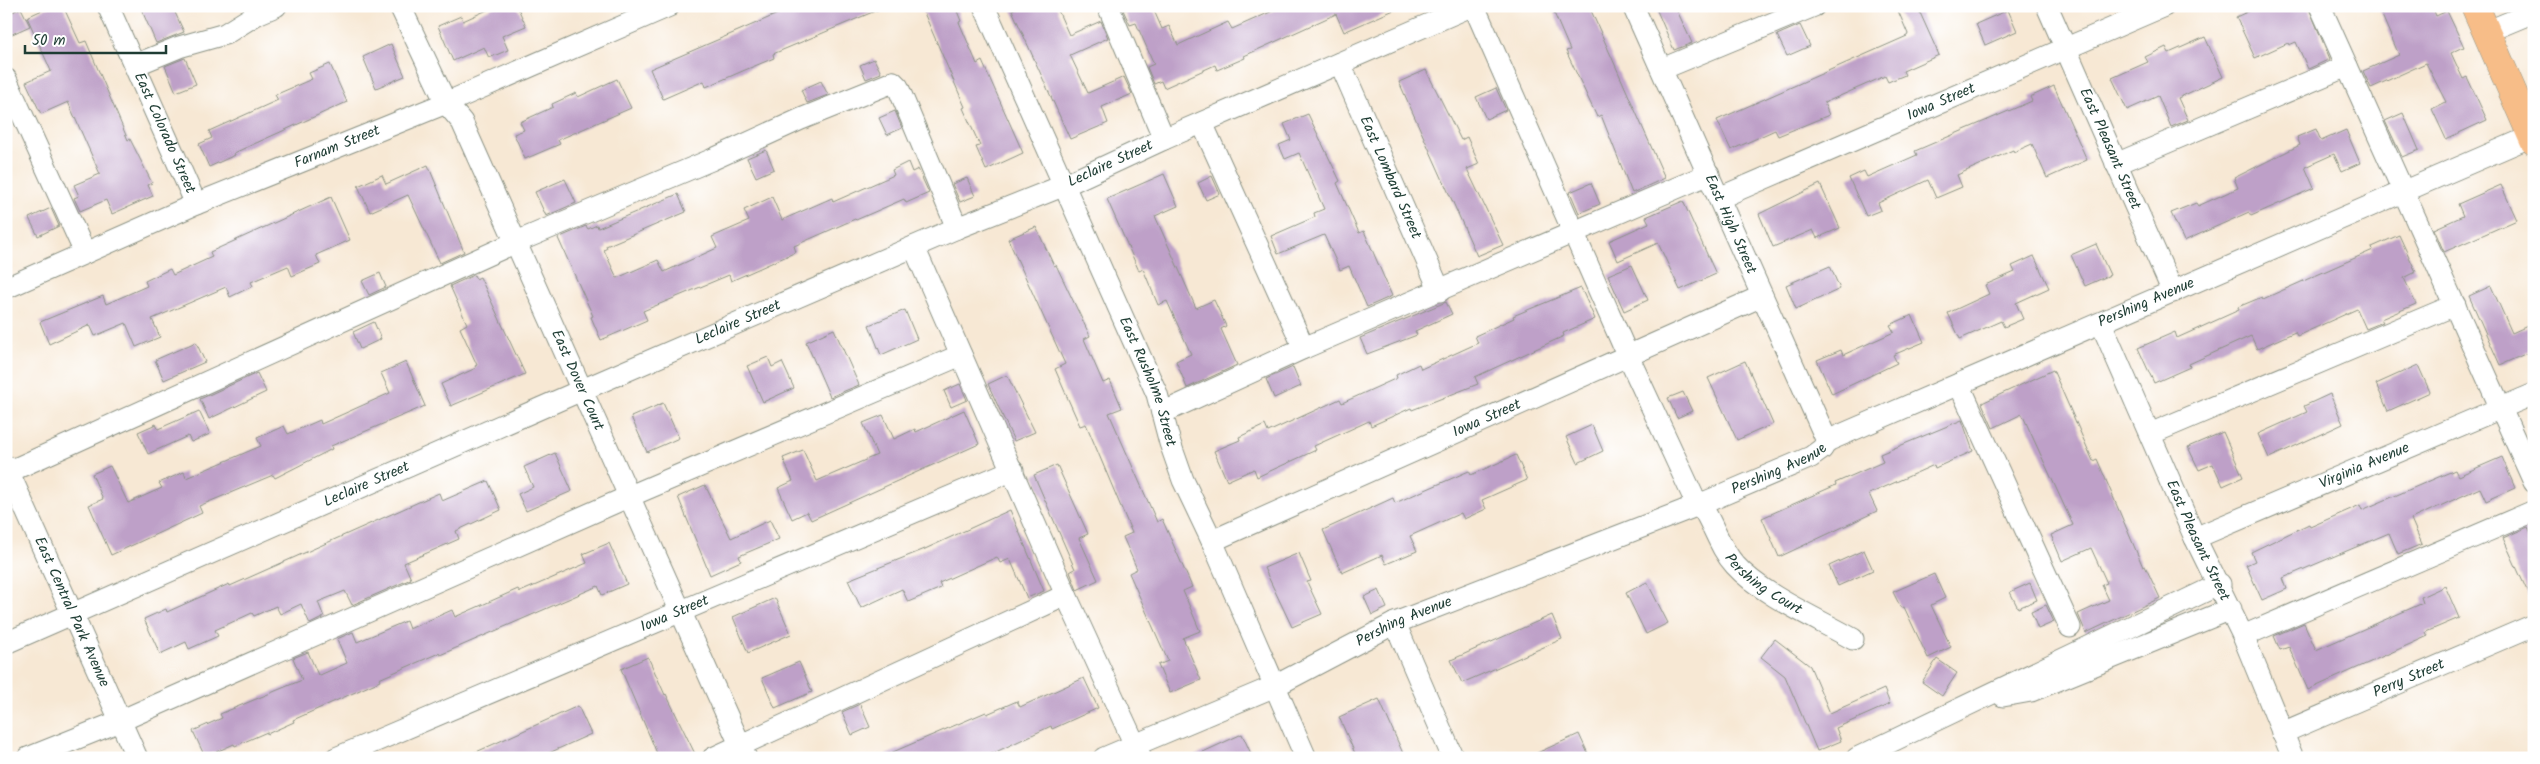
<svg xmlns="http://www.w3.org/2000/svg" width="2540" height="764" font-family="Kalam,sans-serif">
	<rect width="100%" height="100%" fill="#fff"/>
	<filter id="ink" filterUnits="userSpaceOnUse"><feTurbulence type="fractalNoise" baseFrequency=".02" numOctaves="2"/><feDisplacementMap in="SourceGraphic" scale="10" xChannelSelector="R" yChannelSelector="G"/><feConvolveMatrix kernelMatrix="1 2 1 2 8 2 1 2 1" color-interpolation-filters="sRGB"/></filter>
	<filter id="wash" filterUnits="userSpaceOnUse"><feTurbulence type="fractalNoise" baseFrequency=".0096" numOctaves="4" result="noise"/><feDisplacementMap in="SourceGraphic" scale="20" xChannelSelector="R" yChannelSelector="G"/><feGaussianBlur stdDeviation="1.12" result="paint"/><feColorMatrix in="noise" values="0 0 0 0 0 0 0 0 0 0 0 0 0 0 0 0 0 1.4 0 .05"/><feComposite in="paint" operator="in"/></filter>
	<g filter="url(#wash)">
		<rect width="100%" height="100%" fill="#f7e8d4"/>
		<g id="blocks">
			<path fill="#bea0c8" d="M51 6H63L80 43 86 41 128 140 130 139 152 183 148 185 153 196 112 214 106 200 80 211 74 198 79 196 74 185 100 174 68 102 41 114 26 82 51 71 27 17Z
				M140 6H172L184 32 156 43Z
				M496 6H517L526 26 502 36 508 50 489 58 484 47 453 61 438 26 461 16 463 21Z
				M796 6H887L773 54 774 58 745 70 706 87 704 81 663 99 650 69Z
				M921 6H955L961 21 959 22 977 64 982 61 1023 153 986 170 976 147 980 146 963 108 965 107Z
				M1020 6H1056L1069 35 1101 21 1108 38 1070 55 1088 93 1124 77 1132 94 1102 107 1108 123 1070 139 1012 10Z
				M1133 6H1152L1162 29 1169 26 1178 45 1228 22 1232 29 1284 6H1403L1344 32 1336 14 1244 56 1245 58 1217 70 1215 65 1164 88 1161 81 1154 84 1147 67 1154 64 1136 23 1130 25 1123 10Z
				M1570 6H1589L1665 178 1632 193 1601 115 1597 117 1566 51 1570 50 1554 13Z
				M1655 6H1675L1692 43 1674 50Z
				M1896 6H1917L1939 55 1903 71 1905 75 1888 82 1885 76 1824 103 1829 115 1778 136 1775 130 1731 150 1717 120 1907 36 1908 34Z
				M2260 6H2308L2330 59 2308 69 2296 42 2289 45 2288 43 2255 58 2236 17Z
				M2378 6H2432L2436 16 2447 11 2464 47 2451 53 2463 79 2467 77 2487 120 2446 139 2432 109 2446 102 2426 63 2371 88 2363 71 2399 55Z
				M21 8 30 26 10 35 6 25V15Z
				M2008 10 2017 31 1985 45 1976 24Z
				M1800 25 1810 46 1787 56 1777 35Z
				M2205 37 2223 77 2178 98 2188 120 2171 127 2158 96 2127 110 2112 78 2148 62 2145 57 2166 47 2169 53Z
				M391 44 405 76 376 88 363 57Z
				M185 58 196 84 176 92 165 66Z
				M874 59 881 73 866 79 860 65Z
				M330 64 347 102 234 153 235 155 209 167 199 144 212 138 209 131 278 100 275 95 312 79 309 73Z
				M1426 70 1461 140 1467 137 1479 164 1467 169 1503 245 1477 256 1399 82Z
				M617 79 631 108 558 140 560 144 525 159 514 134 524 130 520 122 553 107 552 104 576 93 578 97Z
				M821 81 828 95 807 103 801 90Z
				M2054 86 2087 160 2047 178 2032 144 2014 152 2013 150 1957 175 1962 187 1936 198 1928 180 1878 203 1881 210 1866 216 1849 178 1864 171 1867 177 1917 155 1915 151 2032 101 2030 97Z
				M1496 88 1506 110 1486 119 1476 97Z
				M895 111 902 128 887 135 879 118Z
				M2403 113 2419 150 2402 157 2385 121Z
				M1308 114 1340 181 1337 183 1359 233 1364 231 1392 296 1367 307 1349 266 1340 270 1324 235 1278 254 1271 236 1315 217 1314 213 1324 209 1299 153 1285 159 1279 145 1291 140 1284 124Z
				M2316 129 2321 141 2346 130 2360 163 2342 171 2334 154 2305 167 2314 188 2251 216 2249 212 2184 241 2171 213 2196 203 2198 206 2238 188 2234 178 2300 145 2297 137Z
				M766 150 774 169 756 177 747 158Z
				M908 162 912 172 918 169 929 193 906 203 904 199 856 220 855 219 794 246 796 252 731 281 729 275 643 311 647 320 601 340 591 317 593 316 558 238 586 226 588 229 597 225 598 228 678 194 686 212 606 246 607 248 604 250 617 278 658 260 664 272 717 248 712 237 749 221 744 210 772 197 782 220 832 198 833 202 894 175 892 170Z
				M428 165 464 252 440 263 408 195 370 212 358 186 382 175 386 184Z
				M1164 174 1178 206 1155 216 1196 308 1214 300 1226 326 1221 329 1237 365 1187 388 1176 361 1191 354 1167 301 1158 305 1143 269 1139 271 1107 199Z
				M1212 176 1220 194 1206 200 1198 183Z
				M967 178 975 196 960 202 952 184Z
				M565 179 576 203 546 216 535 192Z
				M1591 183 1600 204 1579 213 1570 192Z
				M1820 184 1840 228 1817 238 1813 230 1773 247 1759 214Z
				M2501 185 2517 220 2444 252 2434 229 2463 216 2458 204Z
				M331 197 350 240 316 255 320 264 292 276 288 266 251 282 253 286 230 297 226 287 152 319 160 337 136 347 126 323 95 336 90 325 49 344 40 322 103 296 106 304 147 286 145 281 170 269 173 275 212 257 210 252Z
				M1683 201 1716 274 1680 290 1658 243 1618 261 1609 241 1649 223 1646 217Z
				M51 208 59 226 38 236 29 218Z
				M1036 227 1054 266 1056 265 1090 336 1084 339 1103 383 1110 380 1122 408 1109 413 1157 522 1162 519 1192 587 1183 591 1200 631 1183 638 1201 680 1170 693 1158 665 1168 661 1129 573 1137 569 1123 537 1132 533 1086 424 1080 426 1068 399 1055 369 1065 364 1008 239Z
				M2399 235 2416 272 2404 278 2416 304 2381 319 2383 322 2366 329 2357 309 2297 336 2295 332 2257 349 2251 336 2189 364 2190 367 2154 383 2138 348 2175 332 2177 338 2239 310 2238 307 2262 297 2263 299 2373 250 2372 247Z
				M2096 244 2110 275 2085 286 2071 255Z
				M2034 256 2049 288 2016 303 2023 319 2004 327 2001 321 1960 339 1948 313 1989 294 1985 285 2015 272 2012 266Z
				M1632 265 1648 300 1624 311 1608 275Z
				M1830 266 1840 289 1796 309 1786 285Z
				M380 273 386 287 369 295 362 281Z
				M474 275 476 279 480 277 525 374 451 406 441 384 476 368 475 366 477 365 460 328 467 324 450 286Z
				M2491 286 2512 333 2534 323V350L2500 365 2469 296Z
				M1581 288 1595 319 1563 333 1564 336 1475 377 1478 384 1412 410 1411 408 1371 426 1369 421 1314 446 1316 450 1257 477 1254 469 1227 481 1214 451 1240 440 1239 437 1265 425 1268 432 1340 399 1342 403 1397 378 1396 375 1419 364 1421 369 1478 343 1475 336 1514 318 1513 316Z
				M1446 302 1452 314 1415 331 1417 335 1367 354 1360 338Z
				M905 310 917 339 881 355 869 325Z
				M1912 315 1924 342 1893 355 1897 363 1832 394 1817 360 1841 350 1843 355 1894 332 1890 325Z
				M374 322 381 339 360 349 353 332Z
				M834 329 859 385 830 397 806 342Z
				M196 342 205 362 164 380 155 360Z
				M768 357 772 367 782 362 794 388 763 402 747 366Z
				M1745 361 1773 424 1737 440 1708 378Z
				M406 362 425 406 331 446 332 449 275 478 273 475 199 506 202 513 111 555 89 505 103 499 92 474 110 466 128 503 162 488 159 483 184 472 186 478 261 446 257 438 284 426 288 434 320 420 321 424 390 393 381 373Z
				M2418 365 2430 392 2388 411 2376 384Z
				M1293 367 1301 386 1274 398 1266 379Z
				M2053 370 2093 461 2097 459 2143 567 2145 566 2160 598 2086 633 2078 614 2109 600 2102 585 2107 583 2091 548 2062 561 2051 535 2073 525 2022 414 1993 428 1982 403Z
				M257 373 266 392 209 419 200 399Z
				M1007 375 1035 432 1014 441 988 384Z
				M960 384 967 400 951 407 944 391Z
				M1683 392 1692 411 1677 418 1668 398Z
				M2330 394 2343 424 2269 458 2258 434 2307 412 2304 406Z
				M663 403 679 438 647 452 631 417Z
				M964 410 979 444 811 520 807 512 792 519 778 488 793 481 783 458 803 450 817 481 877 455 863 423 883 415 894 439 915 429 916 432Z
				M199 411 210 434 191 442 188 436 148 454 138 432 156 424 158 429Z
				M1962 420 1973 451 1935 468 1934 465 1869 494 1877 511 1779 557 1762 518 1836 485 1835 483 1883 462 1880 454Z
				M1592 425 1603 451 1578 463 1566 437Z
				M2223 432 2243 477 2223 486 2213 464 2199 470 2188 447Z
				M555 453 572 491 526 511 518 494 533 487 524 467Z
				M1516 455 1527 480 1482 500 1486 509 1464 519 1461 513 1410 536 1417 551 1386 564 1382 555 1342 573 1323 530 1393 498 1395 503 1469 471 1471 475Z
				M2502 457 2515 488 2486 501 2480 488 2411 519 2422 544 2398 554 2389 533 2283 578 2287 589 2262 600 2246 565 2255 561 2251 552 2309 524 2310 527 2360 505 2362 510 2455 470 2458 476Z
				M1057 465 1088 534 1079 538 1098 580 1077 590 1070 572 1075 569 1034 475Z
				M488 481 501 510 456 531 459 539 404 563 411 579 352 605 345 591 318 602 324 617 310 624 301 604 280 614 276 606 254 616 252 613 215 630 218 636 189 649 186 642 160 654 144 619 166 609 167 612 229 584 230 586 439 493 442 501Z
				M705 485 731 538 770 520 779 539 739 556 741 561 710 575 678 497Z
				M1010 510 1044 591 1027 598 1010 559 1000 563 997 557 939 583 941 588 908 602 902 589 861 608 848 580 925 549Z
				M2528 527 2534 539V606L2503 538Z
				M609 543 627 584 602 595 598 586 440 655 439 653 379 679 380 681 293 720 294 722 267 734V732L235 746 234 744 205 757 193 731 222 718 220 714 302 680 293 658 308 652 318 675H320L347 663 337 639 353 632 357 642 406 621 409 629 452 610 455 617 518 589 520 592 587 563 583 554Z
				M1864 550 1873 570 1838 586 1829 566Z
				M1299 553 1311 581 1307 582 1322 614 1292 627 1264 568Z
				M1934 574 1945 598 1931 605 1951 647 1928 658 1904 607 1901 608 1893 592Z
				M1647 582 1668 623 1646 634 1626 593Z
				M2030 583 2037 600 2018 608 2010 592Z
				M2445 586 2459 618 2426 632 2428 636 2308 690 2289 647 2280 650 2274 636 2304 623 2316 650 2423 603 2421 597Z
				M1379 590 1387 608 1372 615 1364 597Z
				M775 598 791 634 748 653 733 617Z
				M2046 605 2054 622 2038 629 2031 612Z
				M1552 615 1562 639 1462 683 1451 660Z
				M1775 639 1810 666 1830 713 1884 689 1890 704 1836 728 1841 741 1817 751 1785 676 1761 657Z
				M648 657 665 695 666 694 697 758H659L621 669Z
				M1937 659 1957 673 1942 696 1922 682Z
				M799 662 812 692 775 708 762 678Z
				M1084 678 1098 708 1052 729 1051 726 983 758H879L986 712 987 714 1017 701 1020 707Z
				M1379 699 1405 758H1357L1339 717Z
				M860 704 870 727 852 735 842 712Z
				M578 706 591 734 538 758H463Z
				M1242 734 1253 758H1190Z
				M1579 734 1590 758H1526Z"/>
		</g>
	</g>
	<g filter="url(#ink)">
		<use href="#blocks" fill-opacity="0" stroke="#8b9284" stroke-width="1"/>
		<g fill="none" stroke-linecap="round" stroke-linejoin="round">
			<g stroke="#8b9284" stroke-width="23">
				<g id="minor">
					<path id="s1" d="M108 6 196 204"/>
					<path d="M254 6 257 14 276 6"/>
					<path id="s2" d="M400 6 446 103 462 122 746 758"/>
					<path id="s3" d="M984 6 1157 394 1170 443 1183 480 1212 541 1306 758"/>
					<path d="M1108 6 1164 139"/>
					<path id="s4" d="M1474 6 1627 354 1693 496C1712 515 1716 544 1735 565 1762 595 1816 618 1853 639"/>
					<path id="s5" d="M1633 6 1827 441"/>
					<path id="s6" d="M2047 6 2173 292"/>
					<path d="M2320 6 2534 482"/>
					<path d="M2486 32 2534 12"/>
					<path id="s7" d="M1340 63 1440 291"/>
					<path d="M135 65 179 47 225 34 257 14"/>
					<path d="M1662 69 1814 6"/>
					<path d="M6 79 85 253"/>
					<path d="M1202 123 1304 348"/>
					<path d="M2116 164 2347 66"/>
					<path id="s8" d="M1719 198 2164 6"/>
					<path d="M914 247 1066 595 1141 758"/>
					<path id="s9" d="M6 288 196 204 446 103 669 6"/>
					<path id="s10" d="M2101 323 2195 538 2243 636 2293 758"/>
					<path d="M1959 384 2070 627"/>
					<path d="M1162 413 1304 348 1709 174"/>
					<path d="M2150 434 2455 305"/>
					<path id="s11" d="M6 466 137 758"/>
					<path d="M6 473 514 243 711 160 801 119 893 82 898 87 957 228"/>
					<path id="s12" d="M2195 538 2534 394"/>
					<path id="s13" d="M1212 541 1762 296"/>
					<path d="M1395 623 1453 758"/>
					<path d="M2243 636 2534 511"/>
					<path id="s14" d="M6 643 582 390 957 228 1065 185 1164 139 1471 6"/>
					<path d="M2003 696 2031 691 2231 609"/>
					<path id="s15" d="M2282 733 2534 625"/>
					<path d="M28 758 120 721 630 496 961 355"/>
					<path id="s16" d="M336 758 1013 470"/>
					<path d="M713 758 1066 595"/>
					<path id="s17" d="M1104 758 1275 686 1395 623 1701 504 1811 457 1822 449 1827 441 2532 136"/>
					<path d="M1857 758 2220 584"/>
				</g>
			</g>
			<g stroke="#8b9284" stroke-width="29">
				<path id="major" d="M2475 6 2534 141"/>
			</g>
			<use href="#minor" stroke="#fff" stroke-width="21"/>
			<use href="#major" stroke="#f7bd88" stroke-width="28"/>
		</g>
	</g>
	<g text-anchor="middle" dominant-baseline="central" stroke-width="4.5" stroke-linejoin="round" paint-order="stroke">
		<g font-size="15" fill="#1f3d34" stroke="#fff">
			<text stroke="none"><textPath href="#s8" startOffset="242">Iowa Street</textPath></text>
			<text stroke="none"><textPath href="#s1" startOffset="139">East Colorado Street</textPath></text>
			<text stroke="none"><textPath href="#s9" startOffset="360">Farnam Street</textPath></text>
			<text stroke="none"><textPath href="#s6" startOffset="156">East Pleasant Street</textPath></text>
			<text stroke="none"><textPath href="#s14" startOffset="1204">Leclaire Street</textPath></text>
			<text stroke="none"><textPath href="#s7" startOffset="125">East Lombard Street</textPath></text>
			<text stroke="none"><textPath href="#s5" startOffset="239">East High Street</textPath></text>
			<text stroke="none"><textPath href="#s17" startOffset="1140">Pershing Avenue</textPath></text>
			<text stroke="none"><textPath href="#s14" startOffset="799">Leclaire Street</textPath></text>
			<text stroke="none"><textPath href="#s2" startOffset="415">East Dover Court</textPath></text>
			<text stroke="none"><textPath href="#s3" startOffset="410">East Rusholme Street</textPath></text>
			<text stroke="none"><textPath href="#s13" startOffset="301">Iowa Street</textPath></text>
			<text stroke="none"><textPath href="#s12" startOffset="184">Virginia Avenue</textPath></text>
			<text stroke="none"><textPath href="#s17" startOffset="735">Pershing Avenue</textPath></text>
			<text stroke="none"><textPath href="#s14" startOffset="394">Leclaire Street</textPath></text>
			<text stroke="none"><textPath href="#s10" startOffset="238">East Pleasant Street</textPath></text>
			<text stroke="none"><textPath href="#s4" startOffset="652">Pershing Court</textPath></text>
			<text stroke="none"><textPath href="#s11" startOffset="160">East Central Park Avenue</textPath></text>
			<text stroke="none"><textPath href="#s16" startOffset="368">Iowa Street</textPath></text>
			<text stroke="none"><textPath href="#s17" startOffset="330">Pershing Avenue</textPath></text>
			<text stroke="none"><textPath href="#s15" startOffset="138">Perry Street</textPath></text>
		</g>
	</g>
	<rect width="2540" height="764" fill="none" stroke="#fff" stroke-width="25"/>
	<path d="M25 45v8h141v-8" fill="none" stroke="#1f3d34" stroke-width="2.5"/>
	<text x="32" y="45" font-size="15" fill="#1f3d34" stroke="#ffffff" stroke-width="4" paint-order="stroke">50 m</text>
</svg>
